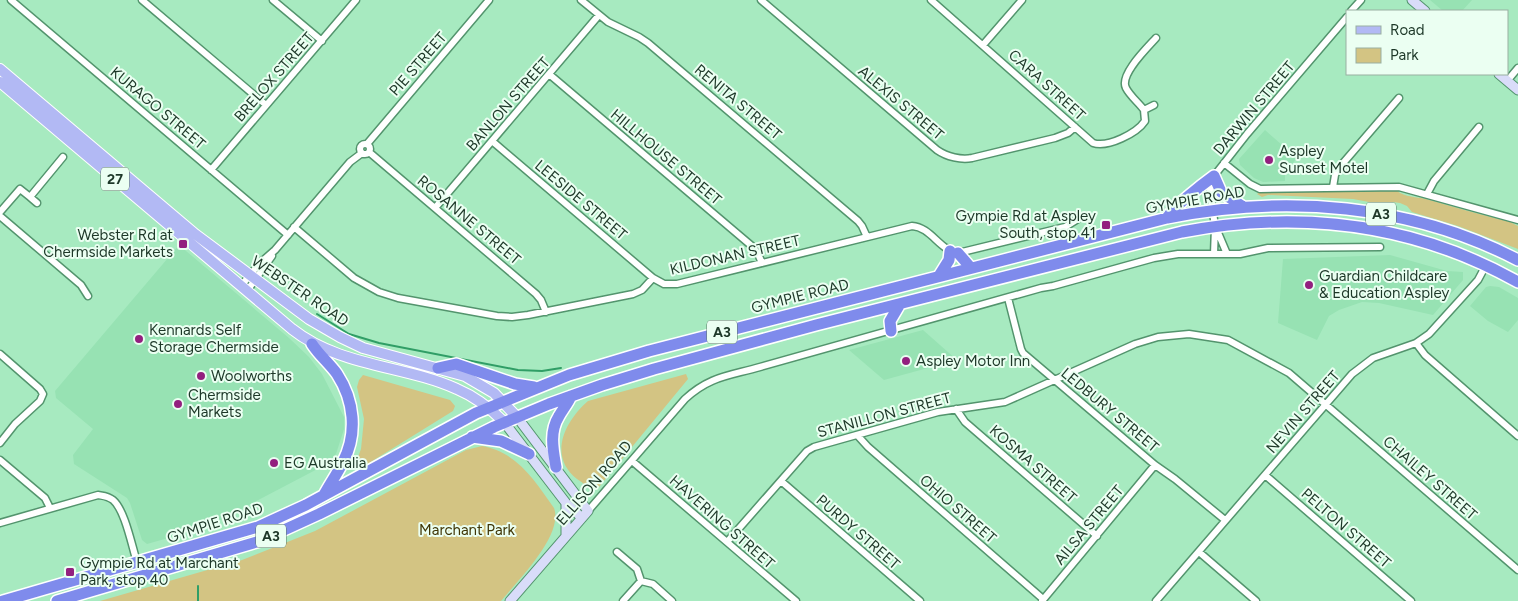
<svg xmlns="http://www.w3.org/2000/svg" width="1518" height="601" font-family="Figtree,sans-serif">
	<rect width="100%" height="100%" fill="#a7eac0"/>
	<path fill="#97e2b3" d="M1430 0H1472L1462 11H1443Z
		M1265 130 1297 158 1285 173V181L1263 182 1254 178 1240 165 1239 159Z
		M179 245 289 338 309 357 322 374 344 417V429L336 454 327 464 207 527 147 544 142 540 130 503 127 498 74 464 73 455 93 429 56 398 55 391Z
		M1390 255 1447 271 1463 272V280L1433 315 1379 303 1362 302 1339 310 1329 316 1317 340 1278 323 1283 259Z
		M1490 286 1499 287 1518 298V320L1508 332 1488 321 1470 306 1486 287Z
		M923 330 957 360 884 380 849 350Z"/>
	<path fill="#d3c483" d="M1397 191C1405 197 1417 197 1426 199 1454 207 1482 215 1510 222L1518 226V249L1458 226 1412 212 1407 206 1400 203 1393 202 1385 205 1353 199 1268 195 1262 197 1257 194 1260 192Z
		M686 374 688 379 599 487 594 489C588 488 583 483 577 479 548 456 564 422 588 401Z
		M363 375 450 400 455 406 453 411 361 468H356L355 465 361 449 364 419 357 387 359 380Z
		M482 446C517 452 535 481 554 508 564 535 517 581 501 601H100L242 560 315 531 466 450Z"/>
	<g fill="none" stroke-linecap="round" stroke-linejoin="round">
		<path stroke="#309e66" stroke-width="2" d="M317 314 349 334 379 343 518 370 542 371 561 368
			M198 601V586"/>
		<g stroke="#53946d" stroke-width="9">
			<path id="street" d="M11 0 288 235
				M142 0 266 105
				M273 0 322 41
				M581 0 608 22 639 37 648 43 858 221 862 226 867 237
				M761 0 937 150C947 157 961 160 972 158L1055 138 1068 133 1075 127
				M931 0 1093 143C1108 148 1137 133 1145 121L1144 110 1154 105
				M1351 11 1361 0
				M983 45 1022 0
				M549 74 753 247 758 254 762 263
				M1507 81 1518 68
				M1144 110C1139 103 1130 96 1126 88 1119 75 1147 48 1156 38
				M492 141 653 278 664 284H677L912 226C931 227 940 251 958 253L1065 227 1078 219
				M360 149a5 5 0 1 1 10 0a5 5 0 1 1-10 0Z
				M367 144 489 0
				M369 152 536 294 541 300 546 312
				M1224 163 1250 184 1260 189 1399 187 1518 220
				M211 170 356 0
				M1333 187 1335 175 1338 169 1399 98
				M1427 194 1434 181 1479 127
				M30 197 37 203
				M435 208 599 15
				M0 212 20 189 30 197 63 157
				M0 216 81 285 88 296
				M294 227 354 278 379 292 398 298 497 316 512 317 528 315 633 294 642 290 653 278
				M1216 228 1227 254
				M1214 254 1215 227 1210 190 1214 176 1247 134 1347 17
				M241 286 259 264 275 250 350 162 362 153
				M247 291 272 256
				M1008 298 1021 349 1023 353 1155 465 1175 479 1225 520
				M1416 343 1425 355 1518 436
				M0 354 40 389 43 394 40 401 15 424 0 443
				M956 409 965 422 1097 536
				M858 436 868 447 1043 599
				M0 460 45 498 50 508
				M632 461 796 601
				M1265 475 1411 601
				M781 481 920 601
				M588 511 685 399C710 376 729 376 760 367L1041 288 1053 286 1154 258 1178 254H1240L1268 248 1380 247
				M0 523 98 495C104 496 108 496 113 500 125 510 132 547 137 562
				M727 542 807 451 814 447 938 412 1005 402 1135 344 1158 337 1189 334 1228 340 1289 373 1518 570
				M617 552 637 569 641 581 653 584 672 601
				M1199 552 1256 601
				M623 601 641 581
				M1042 601 1155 465
				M1156 601 1352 374 1373 358 1416 343 1429 334 1478 280 1486 265"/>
		</g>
		<g stroke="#53946d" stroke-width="11">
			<path id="secondary" d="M1412 0 1425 11
				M1499 74 1518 90
				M504 422 566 503 582 518
				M566 536V503
				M510 601 588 511 517 417"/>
		</g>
		<g stroke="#fff" stroke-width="12">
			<path id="primary" d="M0 69 195 234 309 319 340 337 363 348 465 376 494 393 517 417
				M0 82 292 329C340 367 404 365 457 389 476 397 490 408 504 422"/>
		</g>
		<g stroke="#fff" stroke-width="14">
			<path id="highway" d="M1167 218C1173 207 1203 184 1214 176L1221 192 1242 206
				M958 253 971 268
				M939 276 949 260 950 251
				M891 331 890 321 900 304
				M312 344C319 355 329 363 337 374 354 400 358 433 343 462 337 474 330 484 324 495
				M438 368 456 364 515 384 534 387
				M472 437 501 441 529 454
				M556 467C553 450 549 432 559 416 563 409 568 403 571 396
				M3 601 258 527 306 505 476 413 569 375 649 351 1167 218C1286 194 1410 204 1518 260
				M57 601 260 541 319 514 494 427 549 404 602 385 654 369 816 325 1182 232C1299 210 1413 223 1518 282"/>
		</g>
		<use href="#street" stroke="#fff" stroke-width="6"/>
		<use href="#secondary" stroke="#d9dcf9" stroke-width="9"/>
		<use href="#primary" stroke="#b2b9f4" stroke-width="10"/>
		<use href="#highway" stroke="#7f8bec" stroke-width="11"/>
	</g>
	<g fill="#93207f" stroke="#ebfff2" stroke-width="2">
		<circle cx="1269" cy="160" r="5"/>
		<rect x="1101" y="220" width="10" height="10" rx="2.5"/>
		<rect x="178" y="239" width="10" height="10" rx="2.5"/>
		<circle cx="1309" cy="285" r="5"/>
		<circle cx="139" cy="339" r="5"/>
		<circle cx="906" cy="361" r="5"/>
		<circle cx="201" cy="376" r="5"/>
		<circle cx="178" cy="404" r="5"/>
		<circle cx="274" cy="463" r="5"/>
		<rect x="65" y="567" width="10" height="10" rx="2.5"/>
	</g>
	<g text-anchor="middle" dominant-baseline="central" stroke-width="4" stroke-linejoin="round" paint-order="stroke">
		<g fill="#ebfff2" stroke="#5b7465" stroke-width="1">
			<rect x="101" y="167.5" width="28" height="23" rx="4"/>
			<rect x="1366" y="202.5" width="30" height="23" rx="4"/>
			<rect x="707" y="320.5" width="30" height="23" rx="4"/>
			<rect x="256" y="524.5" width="30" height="23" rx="4"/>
		</g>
		<g font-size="14" font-weight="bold" fill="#1d3828">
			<text x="115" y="179">27</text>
			<text x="1381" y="214">A3</text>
			<text x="722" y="332">A3</text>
			<text x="271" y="536">A3</text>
		</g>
		<g font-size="15" fill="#1d3828" stroke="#ebfff2">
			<text transform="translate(418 64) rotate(-49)">PIE STREET</text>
			<text transform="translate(274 77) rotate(-49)">BRELOX STREET</text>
			<text transform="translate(1047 85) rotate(42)">CARA STREET</text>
			<text transform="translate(738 102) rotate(40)">RENITA STREET</text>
			<text transform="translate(901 103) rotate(40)">ALEXIS STREET</text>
			<text transform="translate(508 104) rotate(-49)">BANLON STREET</text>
			<text transform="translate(158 108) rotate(40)">KURAGO STREET</text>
			<text transform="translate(1254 108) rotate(-50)">DARWIN STREET</text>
			<text transform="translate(666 157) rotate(40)">HILLHOUSE STREET</text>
			<text transform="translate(581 200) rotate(40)">LEESIDE STREET</text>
			<text transform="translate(1195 200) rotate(-10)">GYMPIE ROAD</text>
			<text transform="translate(469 220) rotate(40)">ROSANNE STREET</text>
			<text transform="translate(735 255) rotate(-13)">KILDONAN STREET</text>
			<text transform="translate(300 291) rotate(34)">WEBSTER ROAD</text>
			<text transform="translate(800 296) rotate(-14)">GYMPIE ROAD</text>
			<text transform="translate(1110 410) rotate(40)">LEDBURY STREET</text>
			<text transform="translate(1303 412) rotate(-49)">NEVIN STREET</text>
			<text transform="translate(884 415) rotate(-15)">STANILLON STREET</text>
			<text transform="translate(1033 464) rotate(41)">KOSMA STREET</text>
			<text transform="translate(1430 478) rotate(41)">CHAILEY STREET</text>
			<text transform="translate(594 483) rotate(-49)">ELLISON ROAD</text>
			<text transform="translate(958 509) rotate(41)">OHIO STREET</text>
			<text transform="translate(722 522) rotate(41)">HAVERING STREET</text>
			<text transform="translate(215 523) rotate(-18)">GYMPIE ROAD</text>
			<text transform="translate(1089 525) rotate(-50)">AILSA STREET</text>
			<text transform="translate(1346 528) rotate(41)">PELTON STREET</text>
			<text transform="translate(858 532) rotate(41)">PURDY STREET</text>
		</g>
		<g font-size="15" fill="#1d3828" stroke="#ebfff2" text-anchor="start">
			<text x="1279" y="151">Aspley<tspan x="1279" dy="17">Sunset Motel</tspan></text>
			<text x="1096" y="216" text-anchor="end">Gympie Rd at Aspley<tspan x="1096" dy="17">South, stop 41</tspan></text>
			<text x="173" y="235" text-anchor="end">Webster Rd at<tspan x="173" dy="17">Chermside Markets</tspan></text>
			<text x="1319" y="276">Guardian Childcare<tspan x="1319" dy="17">&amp; Education Aspley</tspan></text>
			<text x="149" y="330">Kennards Self<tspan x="149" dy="17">Storage Chermside</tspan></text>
			<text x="916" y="361">Aspley Motor Inn</text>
			<text x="211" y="376">Woolworths</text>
			<text x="188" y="395">Chermside<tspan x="188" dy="17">Markets</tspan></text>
			<text x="284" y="463">EG Australia</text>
			<text x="80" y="563">Gympie Rd at Marchant<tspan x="80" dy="17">Park, stop 40</tspan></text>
		</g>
		<g font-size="15" fill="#403606" stroke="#ebfff2">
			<text x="467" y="530">Marchant Park</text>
		</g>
	</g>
	<rect x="1346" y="10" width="162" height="65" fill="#ebfff2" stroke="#99afa1"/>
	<rect x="1356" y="26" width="25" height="8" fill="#b2b9f4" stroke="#99afa1"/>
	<text x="1390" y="35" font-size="15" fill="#1d3828">Road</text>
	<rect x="1356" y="48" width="25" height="15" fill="#d3c483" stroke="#99afa1"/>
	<text x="1390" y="60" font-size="15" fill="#1d3828">Park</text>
</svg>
